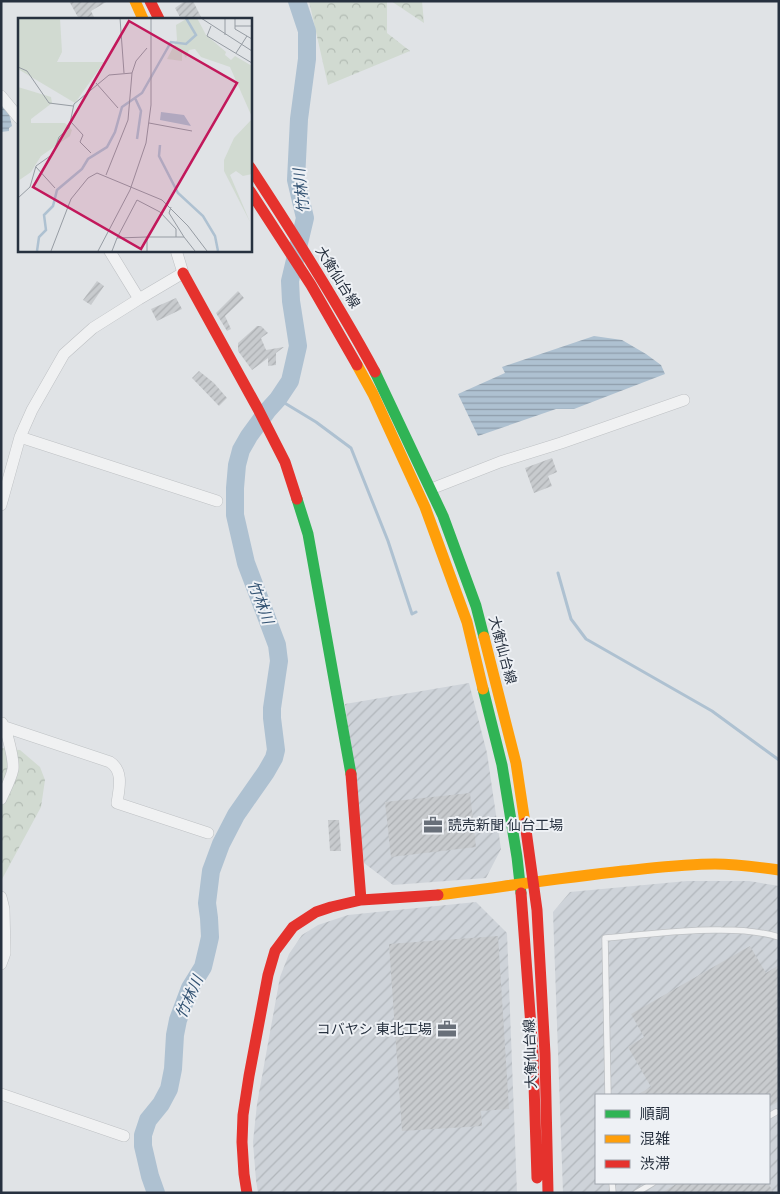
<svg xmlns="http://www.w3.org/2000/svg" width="780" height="1194" font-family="'Archivo Narrow','Noto Sans JP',sans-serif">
	<defs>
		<pattern id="industrial-furrows" width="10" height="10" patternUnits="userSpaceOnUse" patternTransform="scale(1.25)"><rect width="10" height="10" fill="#ced3d9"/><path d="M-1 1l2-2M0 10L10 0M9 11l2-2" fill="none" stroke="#b1b6bb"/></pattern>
		<pattern id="forest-crowns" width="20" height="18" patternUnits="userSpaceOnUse" patternTransform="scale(1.25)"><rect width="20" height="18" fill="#d1dad1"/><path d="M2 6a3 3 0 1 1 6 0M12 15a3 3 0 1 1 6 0" fill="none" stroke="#b3bcb4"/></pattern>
		<pattern id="water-rules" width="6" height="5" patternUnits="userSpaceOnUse" patternTransform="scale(1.25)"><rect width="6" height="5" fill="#aec1d1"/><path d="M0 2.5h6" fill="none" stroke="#8e9dab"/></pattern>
		<pattern id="building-hatch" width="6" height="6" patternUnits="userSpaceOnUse" patternTransform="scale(1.25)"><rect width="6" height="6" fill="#c8cbce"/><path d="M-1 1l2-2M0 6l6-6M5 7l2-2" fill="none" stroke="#acafb2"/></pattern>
	</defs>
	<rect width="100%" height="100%" fill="#e0e3e6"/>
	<path fill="url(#industrial-furrows)" fill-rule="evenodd" d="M469 683 487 753 501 849 486 878 393 885 364 863 345 704Z
		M687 881H749L779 886V1193H563L553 912 570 892ZM596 1095H769V1183H596Z
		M476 902 507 933 517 1193H258L256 1180 253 1142 257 1104 280 977 289 954 302 935 318 925 348 915Z"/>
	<path fill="url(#forest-crowns)" d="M309 1H387V33L410 51 328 85Z
		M391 1H422L424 23Z
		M1 748 20 750 40 767 45 780 41 807 1 881Z"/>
	<path fill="url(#water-rules)" d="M1 105 9 113 12 126 9 128V131L1 132Z
		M594 336 622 340 646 354 661 365 665 374 574 409H556L478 436 458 394 505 373 502 367Z"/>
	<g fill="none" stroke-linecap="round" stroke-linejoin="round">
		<path stroke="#aec1d1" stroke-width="3" d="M278 399 316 422 351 448 388 541 412 614 416 612
			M558 573 571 619 586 639 712 711 779 760"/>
		<path stroke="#aec1d1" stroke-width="18" d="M156 1193 150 1176 143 1146V1135L148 1120 161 1104 169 1089 173 1069 175 1035 178 1020 190 988 203 967 208 946 210 937 209 918 207 903 211 871 221 844 236 815 266 772 274 758 276 750 272 718V708L279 661 277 645 246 563 235 515V488L237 465 241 450 249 436 268 410 278 399 290 381 298 346 291 301 290 281 305 218 296 180 299 119 307 59V31L297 1"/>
	</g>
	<path fill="url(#building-hatch)" d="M69 1H108L91 11 95 19H79Z
		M185 1H193L202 19H181L175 8Z
		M97 281 104 286 91 305 83 300Z
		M238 291 244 298 225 316 231 329 227 331 216 313Z
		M176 298 182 309 157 321 151 309Z
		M257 326H261L268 333 261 338 266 350 284 347 276 353V365L268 366V358L252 370 238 351V343Z
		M199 371 214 383 227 398 219 406 192 378Z
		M552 458 557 472 548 476 552 486 534 493 525 468Z
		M470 793 476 847 391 857 385 802Z
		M328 820H339L341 851H330Z
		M498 936 509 1109 481 1111 482 1126 402 1131 389 944Z
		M750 946 766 973 779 965V1101L769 1107V1095H637L651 1087 628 1047 644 1037 631 1014Z
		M678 1183H768L774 1193H661Z"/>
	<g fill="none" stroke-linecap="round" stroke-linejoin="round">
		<g stroke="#bec1c4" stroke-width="7">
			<path id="lane" d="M608 1095 605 938C644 935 682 929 721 930 741 930 759 931 779 937
				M769 1116 776 1112
				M612 1183 613 1193
				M636 1193 653 1183"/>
		</g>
		<g stroke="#bec1c4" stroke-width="12">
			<path id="street" d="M1 96 19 118
				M109 250 139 299
				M20 437 217 501
				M431 489 500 462 561 443 684 400
				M1 505 20 437 32 410 64 354 93 328 139 299 183 273 176 250
				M5 727 110 762C124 771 119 789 117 803L208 833
				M1 799C5 790 11 779 13 769 14 760 7 730 2 723
				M1 897 4 909 5 953 1 964
				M1 1094 124 1136"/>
		</g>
		<use href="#lane" stroke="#f0f1f2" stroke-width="5.5"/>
		<use href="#street" stroke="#f0f1f2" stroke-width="11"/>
		<path stroke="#30b455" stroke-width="11" d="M375 372 443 516 476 606 484 637
			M297 499 308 534 351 774
			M483 689 502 765 517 857 521 893"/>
		<path stroke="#ff9f0a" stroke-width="11" d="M135 1 143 19
			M357 365 373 394 425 507 467 622 483 689
			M484 637 516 763 525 823
			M438 895C500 887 561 878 623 871 654 868 684 864 715 864 736 864 758 867 779 870"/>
		<path stroke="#e5322d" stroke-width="11" d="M150 1 159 19
			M250 167C294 234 337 302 375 372
			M250 191 311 285 357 365
			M183 273 258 409 285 462 297 499
			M351 774 361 900
			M525 823 537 910 545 1054 548 1193
			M521 893 533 1053 537 1178
			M247 1193 244 1174 242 1142 243 1115 249 1076 268 975 275 951 293 927 316 912 331 907 361 900 438 895"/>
	</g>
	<defs>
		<g id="office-bare" transform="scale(1.5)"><path d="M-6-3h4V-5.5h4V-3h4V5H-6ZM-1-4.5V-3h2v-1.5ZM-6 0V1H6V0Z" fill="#686f79" stroke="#eef1f5" stroke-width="2.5" paint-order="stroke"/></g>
	</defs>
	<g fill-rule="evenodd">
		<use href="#office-bare" x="433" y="825"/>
		<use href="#office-bare" x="447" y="1029"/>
	</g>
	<g text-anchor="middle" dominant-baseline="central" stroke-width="4" stroke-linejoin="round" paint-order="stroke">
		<g font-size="14" fill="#27313f" stroke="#eef1f5">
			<text transform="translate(338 277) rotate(58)">大衡仙台線</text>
			<text transform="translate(503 650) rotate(75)">大衡仙台線</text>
			<text transform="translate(530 1054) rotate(-92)">大衡仙台線</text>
		</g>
		<g font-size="14" fill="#27313f" stroke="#eef1f5" text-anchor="start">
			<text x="448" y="825">読売新聞 仙台工場</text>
			<text x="432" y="1029" text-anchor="end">コバヤシ 東北工場</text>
		</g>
		<g font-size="15" font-style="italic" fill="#325272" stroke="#eef1f5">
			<text transform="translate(301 191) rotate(-96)">竹林川</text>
			<text transform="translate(261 602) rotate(69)">竹林川</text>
			<text transform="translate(189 997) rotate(-66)">竹林川</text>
		</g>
	</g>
	<g transform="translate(18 18)">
		<rect width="234" height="234" fill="#e0e3e6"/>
		<path d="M0 0H42L44 34 39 44H86L57 85 0 51ZM170 0H179L188 17 208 34 207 37 213 42 217 38 234 48V99L212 49 183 39 177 31 171 32 168 40 164 34V43L149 41 159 22 158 7ZM0 69 33 79 34 85 13 101V105H47L54 112 52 118 23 138 13 154 0 163ZM234 101V156L225 158 218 153 212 157 232 204 206 153V142L216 120Z" fill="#d1dad1"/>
		<path d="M143 94 166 97 173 108 142 102Z" fill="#aec1d1"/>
		<path fill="none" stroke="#aec1d1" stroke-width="2.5" d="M117 80 123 93 119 121M142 127 141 138 160 175 185 198 197 218 200 233M19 233 21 219 28 212 26 197 35 188 39 172 64 151 70 141 89 129 97 114 104 89 124 75 153 24 168 26 178 17 168 0"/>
		<path fill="none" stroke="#969ca3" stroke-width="1" d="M102 0 106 55M183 0 234 33M207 0V17M217 0V11L234 21M193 8 189 18 234 45M217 8H234M218 35 229 18M0 49 9 53 31 85 55 88M78 65 100 90M53 104 65 117 62 124 73 135M131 105 174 113M18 149 37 170M88 157 110 102 114 55M0 180 12 169 18 148 35 136 41 119 51 110 56 86 91 57 114 55 118 43 129 30M153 189 151 195 166 219M99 220 119 182 142 194 158 211V219M33 233 53 181 70 160 79 155 144 182 170 208 189 233M80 233 112 172 128 125 133 87V0M94 233 99 220 129 219M129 233V219H166L177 233"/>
		<path fill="#c2185b" fill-opacity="0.15" stroke="#c2185b" stroke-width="2.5" d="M111 3 219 65 123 231 15 169Z"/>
		<rect width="234" height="234" fill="none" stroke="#27313f" stroke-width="2.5"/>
	</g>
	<rect width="780" height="1194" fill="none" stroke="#27313f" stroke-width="5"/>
	<rect x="595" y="1094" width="175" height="90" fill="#eef1f5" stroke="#9ea4ac"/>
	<rect x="605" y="1110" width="25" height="8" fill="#30b455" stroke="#9ea4ac"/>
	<text x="640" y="1119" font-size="15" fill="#27313f">順調</text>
	<rect x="605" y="1135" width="25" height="8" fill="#ff9f0a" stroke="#9ea4ac"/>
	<text x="640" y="1144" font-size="15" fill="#27313f">混雑</text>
	<rect x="605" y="1160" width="25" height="8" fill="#e5322d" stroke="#9ea4ac"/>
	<text x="640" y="1169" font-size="15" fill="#27313f">渋滞</text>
</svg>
